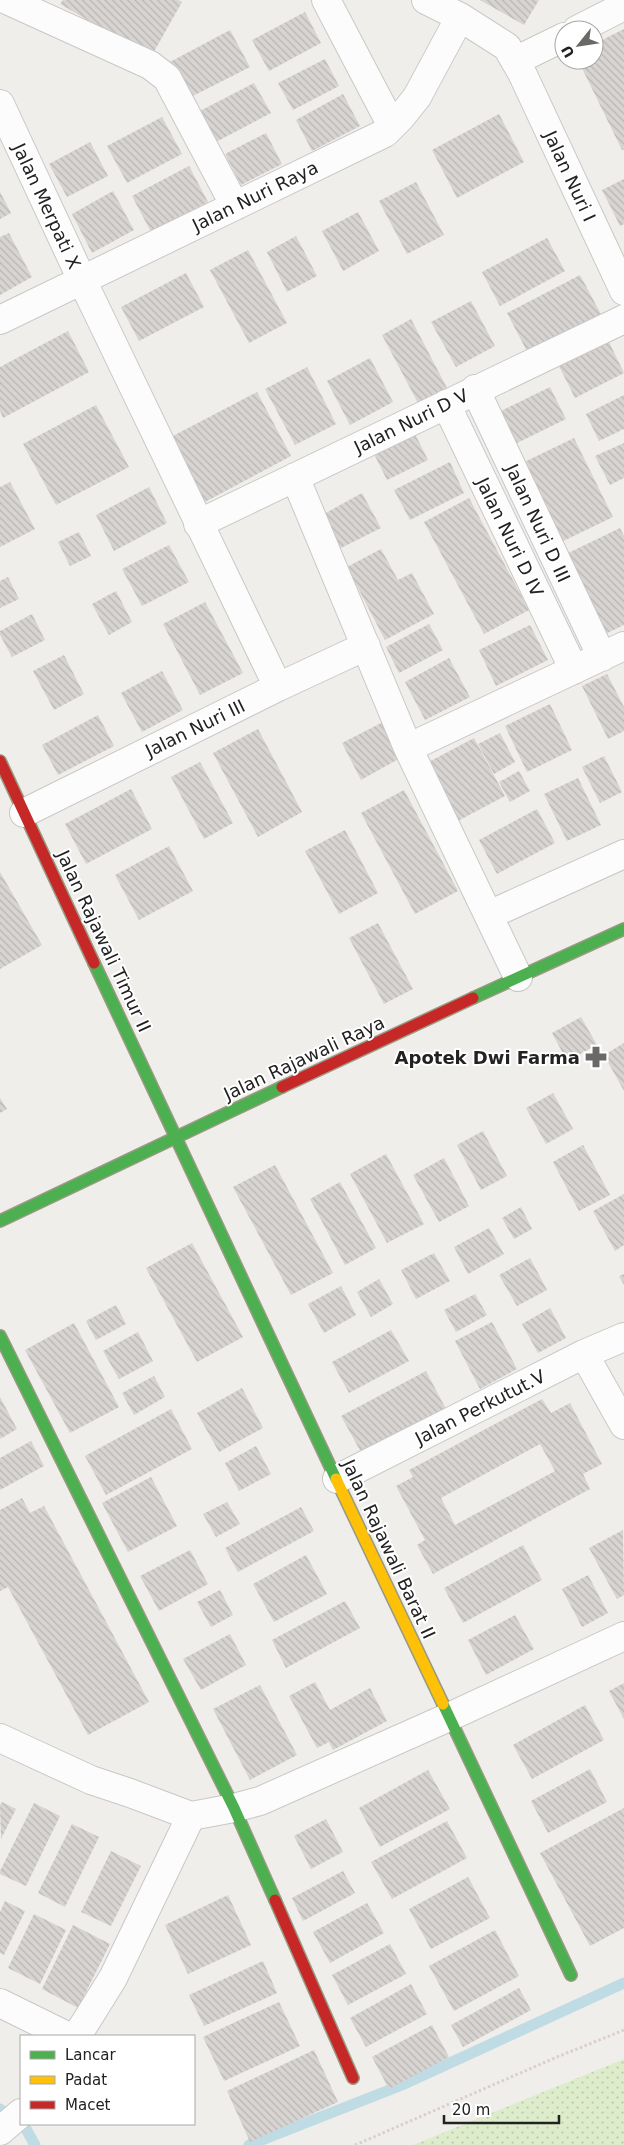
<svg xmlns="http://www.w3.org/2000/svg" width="624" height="2145" font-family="'DejaVu Sans',sans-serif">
	<defs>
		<pattern id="grass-dots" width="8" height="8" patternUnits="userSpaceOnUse" patternTransform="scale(1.25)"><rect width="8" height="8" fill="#ddeccb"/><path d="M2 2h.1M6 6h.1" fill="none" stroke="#bdcaae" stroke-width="1.8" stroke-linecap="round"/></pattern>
		<pattern id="building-back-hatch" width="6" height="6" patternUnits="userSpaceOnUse" patternTransform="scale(1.25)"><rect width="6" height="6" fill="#d7d4d2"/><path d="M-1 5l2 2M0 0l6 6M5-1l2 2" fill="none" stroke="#b8b6b4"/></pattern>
	</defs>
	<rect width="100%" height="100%" fill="#f0eeeb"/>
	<path fill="url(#grass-dots)" d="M624 2059V2145H413Z"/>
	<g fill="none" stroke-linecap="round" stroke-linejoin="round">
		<path stroke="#bfdbe3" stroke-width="11" d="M0 2109 26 2129 35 2145
			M249 2145 402 2085 624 1983"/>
	</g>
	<path fill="url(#building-back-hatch)" fill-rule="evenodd" d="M63 0H178L182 2 151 57 60 4Z
		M480 0H539L524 25Z
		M305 12 321 43 269 71 252 40Z
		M624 29V150H622L578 60H594V44Z
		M230 30 250 67 187 99 168 63Z
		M325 59 339 86 293 110 278 83Z
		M254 83 271 113 214 143 198 112Z
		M343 94 360 126 312 151 296 120Z
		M499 114 524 162 457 198 432 150Z
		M162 117 182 154 127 183 107 146Z
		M266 133 282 164 241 185 225 154Z
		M90 142 108 176 67 197 49 164Z
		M189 166 208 202 151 232 132 196Z
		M624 179V224L620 226 602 190Z
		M416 182 444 235 407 254 379 201Z
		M113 191 134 230 92 253 72 214Z
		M0 192 11 213 0 219Z
		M358 212 379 251 343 271 322 231Z
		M9 233 32 277 0 295V237Z
		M296 236 317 276 287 292 267 252Z
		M547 238 565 271 500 306 482 272Z
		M248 250 287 323 249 343 210 270Z
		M186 273 204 307 139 341 121 307Z
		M580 275 602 316 529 355 507 313Z
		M471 301 495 346 456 367 431 322Z
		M411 319 447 388 418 403 382 335Z
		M68 331 89 372 3 418 0 411V367Z
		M609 342 624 373 575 398 559 366Z
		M370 358 393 402 350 425 327 381Z
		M307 367 336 424 295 445 265 389Z
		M550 387 566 419 517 443 501 411Z
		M257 392 291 456 203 503 169 438Z
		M624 395V429L599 441 586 414Z
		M96 405 129 467 56 505 23 444Z
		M414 432 428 460 387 480 373 452Z
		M574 438 613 517 553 546 514 467Z
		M624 443V478L610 485 595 456Z
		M450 462 464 493 410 520 394 490Z
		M10 482 35 529 0 547V487Z
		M149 487 167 523 114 551 96 515Z
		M362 493 381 528 339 549 322 515Z
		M469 498 529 610 484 634 424 522Z
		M620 528 624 536V625L599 637 560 557Z
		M79 532 91 556 70 566 58 542Z
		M169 545 189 582 142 606 122 569Z
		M381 549 398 580 412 573 434 614 385 640 347 567Z
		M8 577 19 599 0 608V581Z
		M116 591 132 622 109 635 92 604Z
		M205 602 243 673 200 695 163 624Z
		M32 614 45 640 12 657 0 635V631Z
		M429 624 443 650 399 673 386 647Z
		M530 625 548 660 496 686 479 650Z
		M64 655 84 694 54 710 33 671Z
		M449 658 470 697 425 720 405 682Z
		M162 671 183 710 142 732 121 693Z
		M607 674 624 707V731L608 739 582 686Z
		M550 704 572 750 527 772 505 726Z
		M98 715 114 746 58 775 42 745Z
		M383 722 402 757 361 780 342 743Z
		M258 729 302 812 258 837 213 753Z
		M500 733 515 762 494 774 478 744Z
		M474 738 505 796 456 822 425 764Z
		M604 756 622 792 600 803 582 767Z
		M200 762 233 823 204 839 171 777Z
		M519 771 530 791 510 802 499 782Z
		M578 778 601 825 567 841 544 794Z
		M131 789 152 829 86 864 65 824Z
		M404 790 458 891 415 914 361 813Z
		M537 809 555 843 497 874 479 840Z
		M345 830 378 893 339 914 305 851Z
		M169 846 193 891 139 920 115 875Z
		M0 872 42 945 0 969Z
		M378 923 413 989 384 1004 349 938Z
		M581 1017 597 1045 567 1061 552 1033Z
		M624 1043V1091L604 1055Z
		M553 1093 573 1129 546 1144 526 1108Z
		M0 1098 7 1109 0 1113Z
		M483 1131 507 1176 481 1190 457 1145Z
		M583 1145 610 1195 579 1211 553 1162Z
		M386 1154 424 1224 387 1243 350 1174Z
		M444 1158 469 1206 439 1222 413 1175Z
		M275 1165 333 1273 291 1295 233 1187Z
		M340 1182 376 1248 345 1265 310 1199Z
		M624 1194V1245L615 1251 593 1211Z
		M521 1207 532 1229 514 1239 502 1218Z
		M489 1228 504 1254 468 1274 454 1247Z
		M192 1243 243 1337 197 1362 146 1268Z
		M434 1253 450 1281 416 1299 401 1270Z
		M530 1258 547 1290 517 1306 499 1275Z
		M624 1274V1285L619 1276Z
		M379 1279 393 1304 371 1317 357 1292Z
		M341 1286 356 1315 324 1333 308 1304Z
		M475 1294 487 1315 456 1332 444 1310Z
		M116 1305 126 1324 96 1340 86 1321Z
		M550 1308 566 1338 538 1353 522 1324Z
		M492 1322 517 1369 480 1389 455 1341Z
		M74 1323 119 1407 70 1433 25 1350Z
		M391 1330 409 1361 349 1393 332 1362Z
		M138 1332 153 1361 119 1379 103 1351Z
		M426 1371 446 1409 362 1454 341 1416Z
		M154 1376 165 1397 134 1415 122 1393Z
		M242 1388 263 1428 219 1452 197 1413Z
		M0 1397 17 1429 0 1439Z
		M542 1399 551 1413 570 1403 602 1464 583 1474 590 1489 433 1574 417 1545 425 1540 396 1486 413 1477 409 1470ZM540 1444 555 1471 455 1525 441 1498Z
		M171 1409 192 1449 106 1495 85 1456Z
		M31 1441 44 1466 0 1490V1458Z
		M256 1446 271 1474 239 1491 225 1463Z
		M151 1477 177 1526 128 1552 102 1503Z
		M22 1498 30 1513 44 1506 149 1702 88 1735 8 1587 0 1591V1510Z
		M227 1502 240 1524 216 1537 203 1514Z
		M301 1507 314 1531 238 1572 225 1548Z
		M623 1530 624 1595 617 1599 589 1548Z
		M523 1545 542 1580 463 1623 444 1588Z
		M190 1550 208 1584 159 1611 140 1576Z
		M306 1555 327 1594 274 1622 253 1584Z
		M588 1575 608 1613 582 1627 562 1589Z
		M220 1590 233 1615 211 1627 197 1602Z
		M345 1601 360 1628 286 1668 272 1640Z
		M515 1615 534 1649 486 1675 468 1640Z
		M230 1634 246 1665 201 1690 183 1659Z
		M315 1682 330 1710 370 1688 387 1721 333 1750 329 1742 317 1748 289 1696Z
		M624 1683V1719L609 1691Z
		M260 1685 297 1755 250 1780 213 1709Z
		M585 1705 604 1740 532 1779 513 1745Z
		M590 1769 607 1802 548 1833 531 1801Z
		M428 1770 450 1809 380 1847 359 1808Z
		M2 1802 16 1809 1 1839 0 1805Z
		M34 1803 60 1816 26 1886 0 1874V1871Z
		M624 1808V1928L590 1946 540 1853Z
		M326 1819 343 1852 311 1869 294 1836Z
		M447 1821 467 1858 392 1899 371 1862Z
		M72 1824 99 1837 65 1907 38 1893Z
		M111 1851 141 1866 111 1926 81 1912Z
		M343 1871 355 1893 303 1921 292 1898Z
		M468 1877 490 1918 431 1949 409 1909Z
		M228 1895 251 1945 188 1974 165 1925Z
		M5 1901 25 1911 4 1955 0 1953V1912Z
		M367 1903 384 1933 330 1963 313 1932Z
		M34 1914 66 1930 40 1984 8 1968Z
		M73 1925 110 1944 78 2008 42 1989Z
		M495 1930 519 1976 454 2011 429 1966Z
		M390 1944 406 1974 348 2005 332 1975Z
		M263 1961 277 1993 204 2026 189 1995Z
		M411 1984 427 2014 366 2047 350 2018Z
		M519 1988 531 2010 463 2047 451 2025Z
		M279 2002 300 2046 224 2081 203 2037Z
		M432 2025 449 2057 389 2089 372 2057Z
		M314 2050 338 2102 250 2142 227 2091Z"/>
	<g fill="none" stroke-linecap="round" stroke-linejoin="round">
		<g stroke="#c9c8c7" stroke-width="30">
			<path id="street" d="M7 0 150 65 167 78 235 206
				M326 0 392 126
				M426 0 460 17 507 47 522 73 624 291
				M577 30 624 6
				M515 61 564 37
				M0 104 82 280 278 687
				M0 320 385 133 401 117 417 97 460 17
				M475 389 602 657
				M446 404 574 670
				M295 477 408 748 518 977
				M198 524 624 319
				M408 748 624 646
				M24 813 278 687 366 646
				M489 915 624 854
				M584 1354 624 1425
				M337 1479 584 1354 624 1337
				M0 1738 91 1780 130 1793 191 1816 234 1808 260 1801 449 1717 624 1636
				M0 2003 67 2036
				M77 2036 113 1978 191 1816
				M0 2131 21 2113"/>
		</g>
		<g stroke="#999a82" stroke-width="14">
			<path id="fast" d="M94 963 336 1479
				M473 998 624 929
				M0 1221 282 1087
				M0 1336 234 1808 275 1900
				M443 1704 571 1975"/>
		</g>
		<g stroke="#999a82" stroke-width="14">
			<path id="slow" d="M336 1479 443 1704"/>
		</g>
		<g stroke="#999a82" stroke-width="14">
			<path id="jam" d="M0 761 94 963
				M282 1087 473 998
				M275 1900 353 2078"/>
		</g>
		<path stroke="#dccecd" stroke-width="3" stroke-dasharray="2.5 2.5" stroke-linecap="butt" d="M355 2145 557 2057 624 2030"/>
		<use href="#street" stroke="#fdfcfc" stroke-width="28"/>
		<use href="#fast" stroke="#4caf50" stroke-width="11"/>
		<use href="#slow" stroke="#ffc107" stroke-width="11"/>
		<use href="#jam" stroke="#c62828" stroke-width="11"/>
	</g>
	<defs>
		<g id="pharmacy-bare" transform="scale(1.725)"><path d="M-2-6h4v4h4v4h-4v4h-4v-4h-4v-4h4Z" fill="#6a6968" stroke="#fff" stroke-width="2.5" paint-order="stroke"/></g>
	</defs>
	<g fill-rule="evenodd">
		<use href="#pharmacy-bare" x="596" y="1057"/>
	</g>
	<g text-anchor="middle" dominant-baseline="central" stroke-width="4" stroke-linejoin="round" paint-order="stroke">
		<g font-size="18" fill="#222" stroke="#fff">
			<text transform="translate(570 176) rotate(65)">Jalan Nuri I</text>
			<text transform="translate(255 196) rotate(-26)">Jalan Nuri Raya</text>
			<text transform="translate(47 206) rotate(65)">Jalan Merpati X</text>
			<text transform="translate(411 421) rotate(-26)">Jalan Nuri D V</text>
			<text transform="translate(538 523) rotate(65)">Jalan Nuri D III</text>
			<text transform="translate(510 537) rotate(64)">Jalan Nuri D IV</text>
			<text transform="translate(195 728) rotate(-26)">Jalan Nuri III</text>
			<text transform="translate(104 941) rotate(65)">Jalan Rajawali Timur II</text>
			<text transform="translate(304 1058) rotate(-25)">Jalan Rajawali Raya</text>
			<text transform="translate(480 1407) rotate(-27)">Jalan Perkutut.V</text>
			<text transform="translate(389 1549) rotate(65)">Jalan Rajawali Barat II</text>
		</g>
		<g font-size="18" font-weight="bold" fill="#222" stroke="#fff" text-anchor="end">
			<text x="580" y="1057">Apotek Dwi Farma</text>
		</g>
	</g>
	<rect x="20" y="2035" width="175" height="90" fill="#ffffff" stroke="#a7a7a7"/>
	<rect x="30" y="2051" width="25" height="8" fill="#4caf50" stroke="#a7a7a7"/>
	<text x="65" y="2060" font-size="15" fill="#222222">Lancar</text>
	<rect x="30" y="2076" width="25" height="8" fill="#ffc107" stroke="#a7a7a7"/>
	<text x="65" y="2085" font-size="15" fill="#222222">Padat</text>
	<rect x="30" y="2101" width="25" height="8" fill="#c62828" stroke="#a7a7a7"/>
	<text x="65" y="2110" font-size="15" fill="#222222">Macet</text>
	<g transform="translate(579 45) rotate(240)"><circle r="24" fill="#ffffff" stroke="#a7a7a7"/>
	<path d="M0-4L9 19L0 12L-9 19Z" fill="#6a6968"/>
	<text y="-8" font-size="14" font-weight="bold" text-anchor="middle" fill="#222222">U</text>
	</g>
	<path d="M444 2115v8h115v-8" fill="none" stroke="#222222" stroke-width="2.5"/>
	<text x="452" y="2115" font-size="15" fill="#222222" stroke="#ffffff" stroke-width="4" paint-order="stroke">20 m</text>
</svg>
